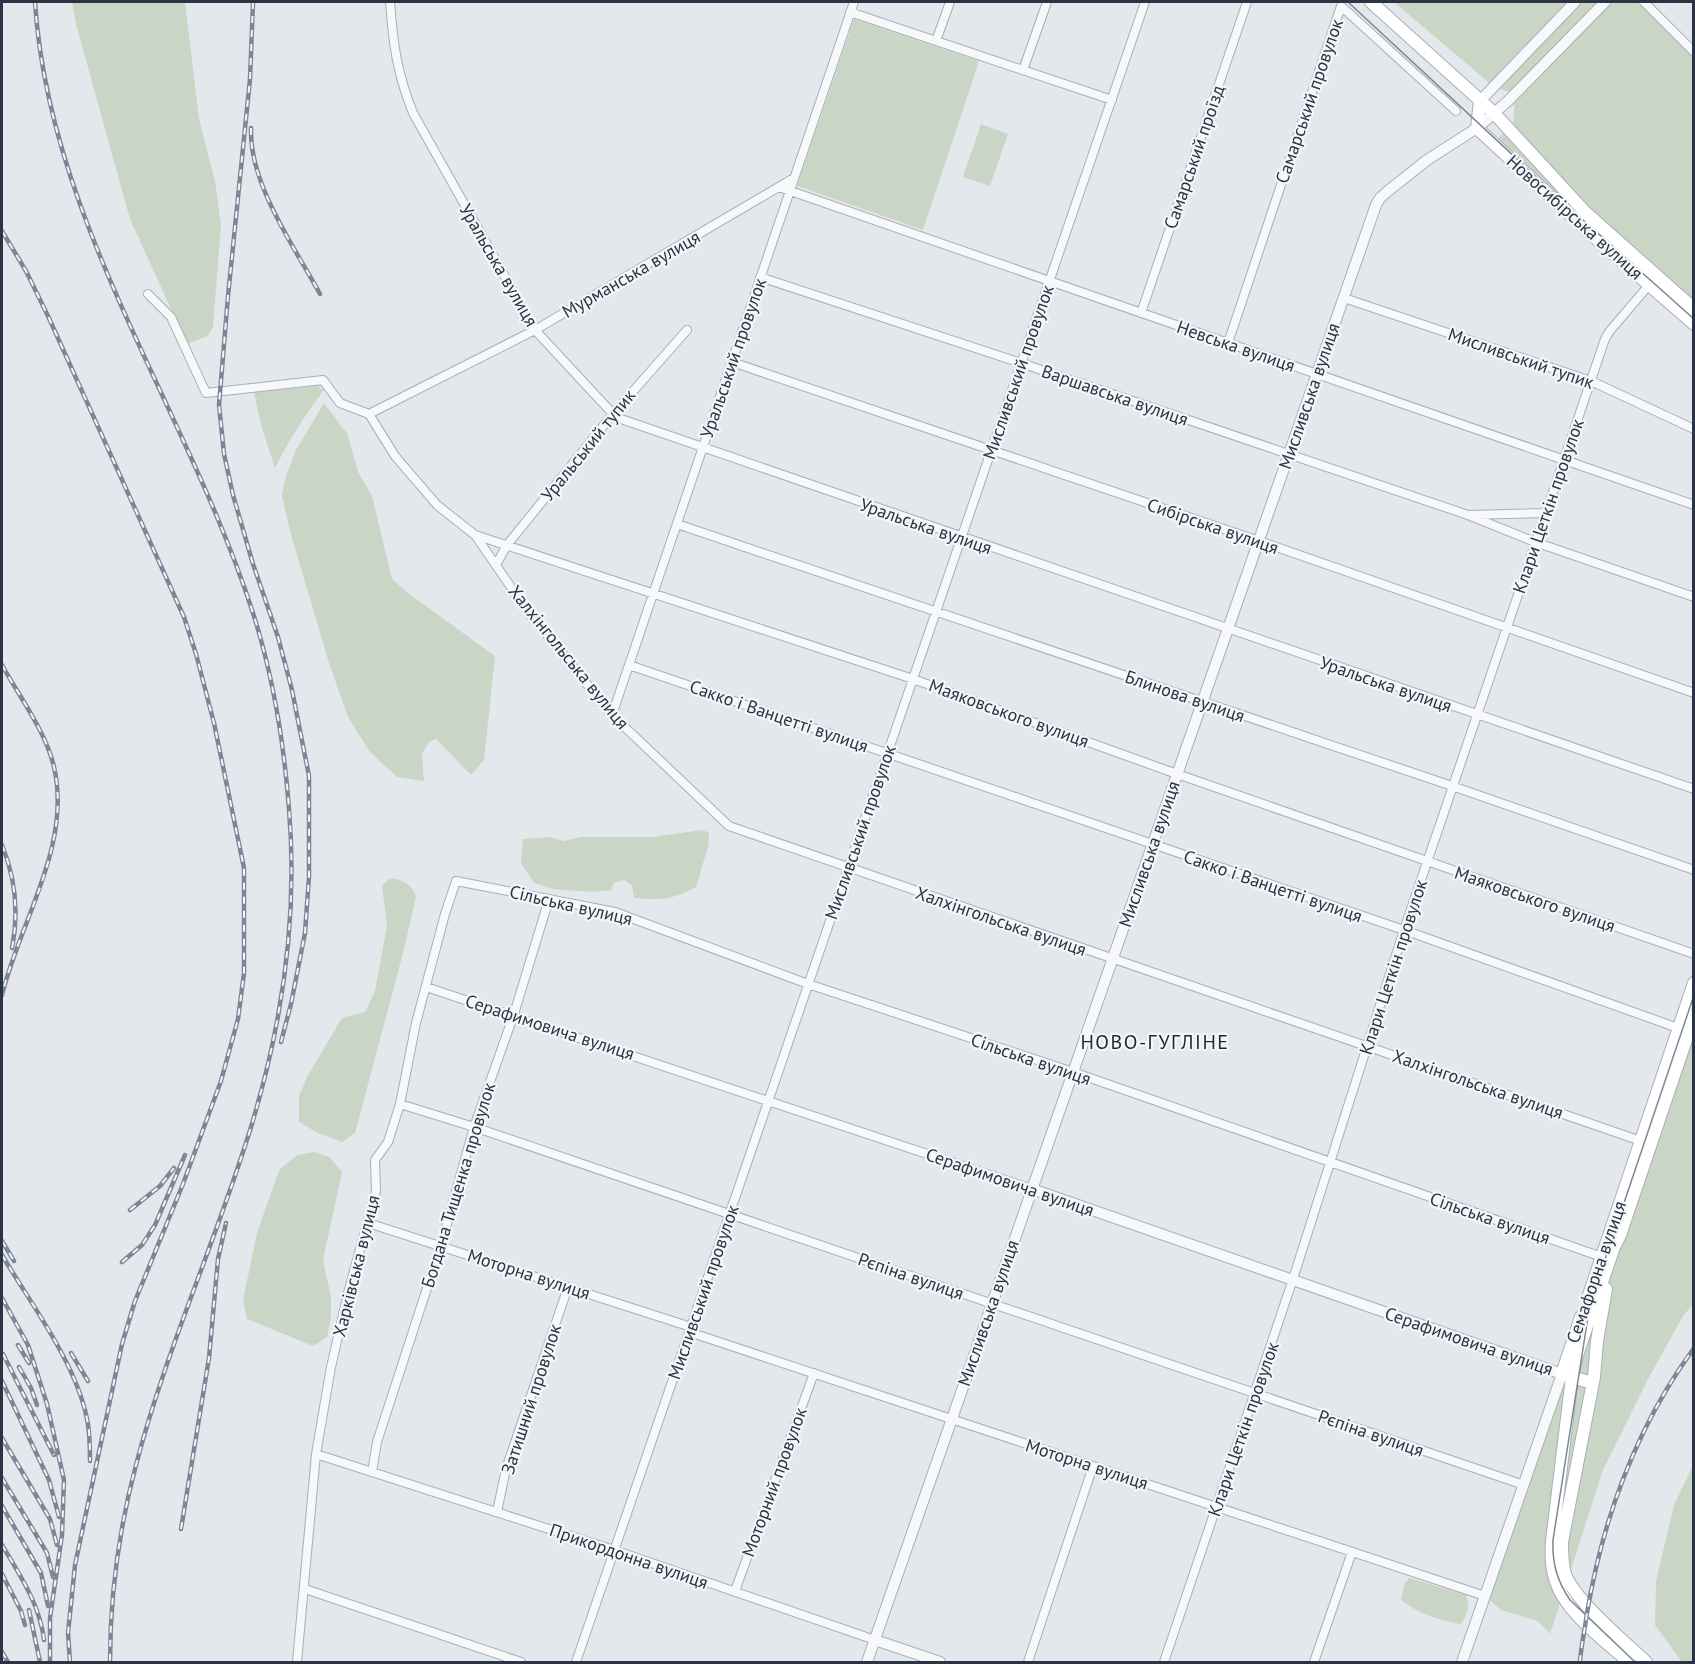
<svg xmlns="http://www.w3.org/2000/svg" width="1695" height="1664" font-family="'PT Sans',sans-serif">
	<rect width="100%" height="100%" fill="#e4e7ec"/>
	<path fill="#c9d6c5" d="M72 2H185L199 119 215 181 221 225 213 327 208 336 187 344 130 219 76 24Z
		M1394 2H1644L1693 52V324L1490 145 1513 125 1515 94 1494 87Z
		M854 19 979 61 923 230 797 186Z
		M981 124 1008 134 990 186 963 177Z
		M318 386 324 390C305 415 289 440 275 468L261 425 254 392Z
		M324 403 348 435 358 472 372 496 392 579 409 594 495 656 484 760 471 775 436 739 429 742 422 754 424 781 397 777 370 752 348 717 329 663 290 531 282 496 285 479 296 450Z
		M703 830 709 833 708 847 696 887C672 900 661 900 634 898L632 885 624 880 614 883 611 890 593 892 553 889 534 883 521 863 523 839 549 837 564 841 581 837H652Z
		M390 878C403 880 412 884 416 897L403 953 355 1133 342 1142 318 1133 299 1122V1096L308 1075 342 1018 365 1012 375 991 387 926 382 886Z
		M1693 971V1304L1683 1316 1648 1379 1603 1470 1550 1634 1538 1621 1501 1610 1485 1596 1545 1422 1597 1256Z
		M315 1152 329 1157 342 1172 323 1260 331 1297V1317L327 1337 313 1346 247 1319 243 1300 257 1233 279 1170 297 1155Z
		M1693 1465V1662H1682L1655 1625 1656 1581 1674 1505Z
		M1409 1578 1466 1595C1470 1606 1468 1614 1461 1624 1441 1621 1417 1613 1401 1600L1404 1585Z"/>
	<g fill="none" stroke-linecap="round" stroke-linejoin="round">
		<g stroke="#a9aeb7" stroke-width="10">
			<path id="minor" d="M390 2C393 44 397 73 413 113L535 330 613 414 621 419 1694 789
				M1644 2 1694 52
				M850 12 1112 100
				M936 41 950 2
				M1023 70 1047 2
				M779 187 1694 505
				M760 277 1021 363 1468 515
				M148 294 171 317 206 393 323 380 340 403 369 414
				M1344 298 1591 381 1694 429
				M1141 313 1247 2
				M1228 343 1341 6 1456 111
				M732 362 1268 544 1694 693
				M369 414 395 456 437 505 475 535 913 679 1177 774 1694 954
				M369 414 535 330 794 178
				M1546 513 1468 515 1535 542 1694 597
				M677 524 1452 786 1694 870
				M475 535 526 609 612 715 729 826 1641 1141
				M496 565 507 545 613 414 687 330
				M629 665 1404 930 1678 1028
				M612 715 854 2
				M426 987 1032 1189
				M400 1104 474 1127 1524 1485
				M368 1223 691 1327
				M689 1332 1485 1596
				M316 1454 614 1550 875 1640
				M372 1472 377 1442 441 1245 474 1127 514 1014 549 899
				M497 1512 506 1469 568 1287
				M305 1589 521 1662
				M735 1591 814 1373
				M297 1662 316 1454 331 1367 348 1293 376 1191 375 1160 388 1142 400 1104 416 1023 445 914 456 881 615 912 808 984 1073 1072 1602 1257
				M576 1662 1145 2
				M1028 1662 1093 1466
				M1164 1662 1293 1279 1404 930 1605 339 1609 332 1649 285
				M1314 1662 1352 1552"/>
		</g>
		<g stroke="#a9aeb7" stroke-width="12">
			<path id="tertiary" d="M1480 101 1575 2
				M1032 1189 1562 1374 1462 1662
				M875 1640 940 1662
				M867 1662 1376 205 1380 198 1388 191 1427 160 1477 128 1508 101 1605 2"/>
		</g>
		<g stroke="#a9aeb7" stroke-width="14">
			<path id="secondary" d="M1371 2 1493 112 1585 212 1694 309
				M1480 101 1477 128 1601 243 1694 324
				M1606 1289 1597 1341 1594 1377 1562 1542C1562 1553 1562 1563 1565 1574 1575 1601 1624 1641 1646 1662
				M1588 1298 1694 983
				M1581 1317 1562 1374 1592 1383
				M1629 1662C1605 1641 1563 1610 1555 1578 1551 1566 1551 1554 1552 1541L1572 1377 1577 1355 1614 1247 1620 1235 1694 1016"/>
		</g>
		<use href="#minor" stroke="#f7f8fa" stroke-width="8"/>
		<use href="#tertiary" stroke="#f7f8fa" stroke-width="10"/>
		<use href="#secondary" stroke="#fff" stroke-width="12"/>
		<path stroke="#7d8696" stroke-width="1.5" d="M1348 2 1574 212 1694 319
			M1635 1662 1570 1600C1557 1581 1552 1563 1553 1540L1590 1304 1694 995"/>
		<g stroke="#7d8696" stroke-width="4.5">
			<path id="rail" d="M35 2C49 222 187 408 253 613 273 676 284 743 289 809 298 916 282 1025 251 1127 216 1241 166 1350 136 1465 119 1529 110 1596 110 1662
				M253 2 250 79 228 296 219 405 224 454 233 495 253 564 278 637 292 690 309 776V877L305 933 291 1004 281 1042
				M251 128C249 184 294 246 320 294
				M2 231 26 271 48 316 184 617 196 654 214 723 244 868V973L238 1019 221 1081 183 1184 135 1301 122 1344 75 1565 68 1633 70 1662
				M2 665C19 696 46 732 54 767 72 846 20 921 2 995
				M2 845C15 877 19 913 12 948
				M130 1210 160 1186 174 1168
				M2 1241 14 1261
				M2 1255C31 1304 76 1363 87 1419 90 1433 90 1447 90 1461
				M122 1262 142 1245 155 1225 185 1155
				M2 1298 28 1345 47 1404 64 1480 62 1535 50 1618V1662
				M18 1345 29 1363
				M71 1353 88 1381
				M3 1354 54 1455
				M19 1367 31 1388 37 1405
				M2 1381 49 1480 59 1517
				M2 1438 50 1519 57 1545
				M2 1478 47 1553 53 1577
				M2 1506 41 1573 48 1606
				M181 1529 209 1358 218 1259 226 1223
				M2 1545C20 1575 40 1605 44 1640
				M2 1574 21 1611 25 1625
				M29 1610 40 1662
				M2 1652 8 1662
				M1580 1662C1581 1646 1585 1629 1587 1613 1603 1518 1637 1426 1694 1348"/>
		</g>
		<use href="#rail" stroke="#f4f6f9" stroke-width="2" stroke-dasharray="7" stroke-linecap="butt"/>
	</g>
	<g text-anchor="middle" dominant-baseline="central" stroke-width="4.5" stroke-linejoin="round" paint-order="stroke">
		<g font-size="18" fill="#2b3445" stroke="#f4f6f9">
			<text transform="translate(1309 101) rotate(-71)">Самарський провулок</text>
			<text transform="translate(1194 157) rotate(-71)">Самарський проїзд</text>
			<text transform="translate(1575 217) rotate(42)">Новосибірська вулиця</text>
			<text transform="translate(499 265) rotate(60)">Уральська вулиця</text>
			<text transform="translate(631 274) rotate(-30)">Мурманська вулиця</text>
			<text transform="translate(1236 346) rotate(19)">Невська вулиця</text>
			<text transform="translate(733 358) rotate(-71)">Уральський провулок</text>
			<text transform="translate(1521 358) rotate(19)">Мисливський тупик</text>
			<text transform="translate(1018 372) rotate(-71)">Мисливський провулок</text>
			<text transform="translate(1115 395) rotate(19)">Варшавська вулиця</text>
			<text transform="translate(1309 396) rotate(-71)">Мисливська вулиця</text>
			<text transform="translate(588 445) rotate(-51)">Уральський тупик</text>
			<text transform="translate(1548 506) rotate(-71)">Клари Цеткін провулок</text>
			<text transform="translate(926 526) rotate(19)">Уральська вулиця</text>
			<text transform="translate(1213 526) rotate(19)">Сибірська вулиця</text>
			<text transform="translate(569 657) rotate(51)">Халхінгольська вулиця</text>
			<text transform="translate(1386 684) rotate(19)">Уральська вулиця</text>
			<text transform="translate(1185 696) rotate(19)">Блинова вулиця</text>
			<text transform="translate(1009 713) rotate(20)">Маяковського вулиця</text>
			<text transform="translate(779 716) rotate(19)">Сакко і Ванцетті вулиця</text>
			<text transform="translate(860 832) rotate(-71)">Мисливський провулок</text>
			<text transform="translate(1149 854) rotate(-71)">Мисливська вулиця</text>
			<text transform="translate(1273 886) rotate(19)">Сакко і Ванцетті вулиця</text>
			<text transform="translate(1535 899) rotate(19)">Маяковського вулиця</text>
			<text transform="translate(571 905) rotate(13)">Сільська вулиця</text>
			<text transform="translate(1001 921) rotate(19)">Халхінгольська вулиця</text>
			<text transform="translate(1393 967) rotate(-72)">Клари Цеткін провулок</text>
			<text transform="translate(550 1027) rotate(18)">Серафимовича вулиця</text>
			<text transform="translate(1031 1059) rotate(19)">Сільська вулиця</text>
			<text transform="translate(1478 1084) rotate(19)">Халхінгольська вулиця</text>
			<text transform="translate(1010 1182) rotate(19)">Серафимовича вулиця</text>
			<text transform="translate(458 1185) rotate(-73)">Богдана Тищенка провулок</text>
			<text transform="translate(1490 1218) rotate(19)">Сільська вулиця</text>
			<text transform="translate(356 1266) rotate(-76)">Харківська вулиця</text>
			<text transform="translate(1596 1272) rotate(-71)">Семафорна вулиця</text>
			<text transform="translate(529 1274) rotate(18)">Моторна вулиця</text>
			<text transform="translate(911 1276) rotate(19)">Рєпіна вулиця</text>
			<text transform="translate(703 1292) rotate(-71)">Мисливський провулок</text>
			<text transform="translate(988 1313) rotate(-71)">Мисливська вулиця</text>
			<text transform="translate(1469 1341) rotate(19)">Серафимовича вулиця</text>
			<text transform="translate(531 1399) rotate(-72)">Затишний провулок</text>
			<text transform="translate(1243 1429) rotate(-71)">Клари Цеткін провулок</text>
			<text transform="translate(1371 1433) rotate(19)">Рєпіна вулиця</text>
			<text transform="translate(1087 1464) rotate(18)">Моторна вулиця</text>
			<text transform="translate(774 1482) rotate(-70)">Моторний провулок</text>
			<text transform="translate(629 1556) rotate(19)">Прикордонна вулиця</text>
		</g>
		<g font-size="20" letter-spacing="1.5" fill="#1d2536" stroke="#f4f6f9">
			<text x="1155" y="1042">НОВО-ГУГЛІНЕ</text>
		</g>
	</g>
	<rect width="1695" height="1664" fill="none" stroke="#2b3445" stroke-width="6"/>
</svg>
